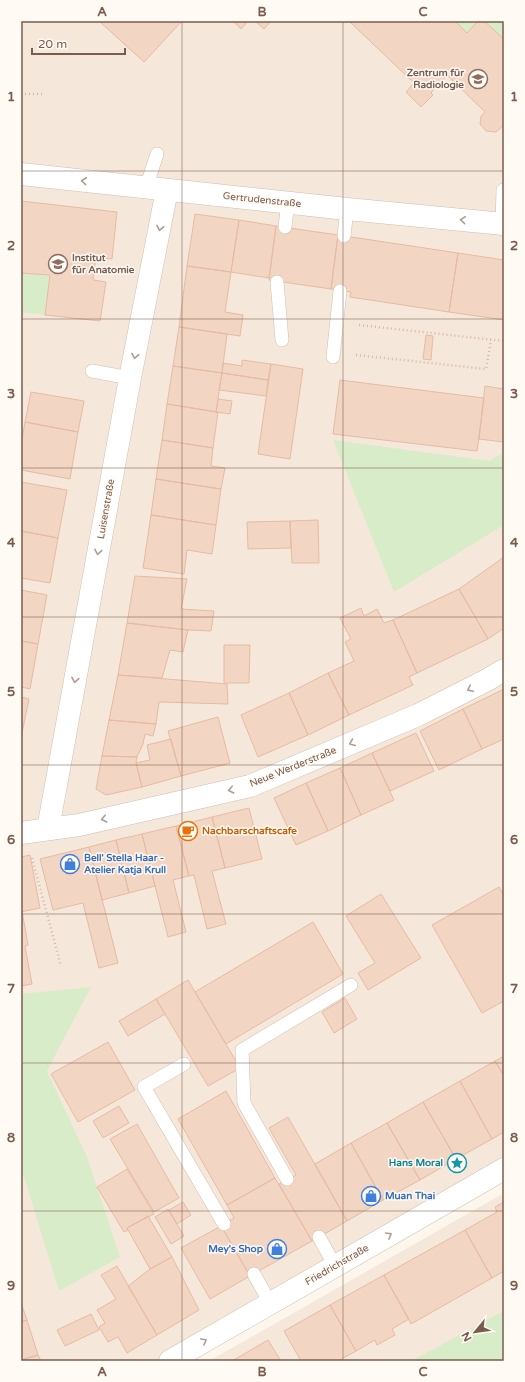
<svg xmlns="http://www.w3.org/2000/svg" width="525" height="1382" font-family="'Varela Round',sans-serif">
	<rect width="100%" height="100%" fill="#fdf6ec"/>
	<path fill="#f5e8da" d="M21 21H504V1169L170 1361H21Z
		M504 1193V1361H209L327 1294Z"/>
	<path fill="#d8ecc9" d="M455 21H478L467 33Z
		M484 21H504V39Z
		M21 273 50 275 45 315 21 312Z
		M333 440 490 461 504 452V525L394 592Z
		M91 987 47 1071 87 1157 120 1257 59 1291 21 1167V994Z
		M504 1311V1361H411Z"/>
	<path fill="#f3d5c3" stroke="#e6bba3" d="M99 21H182L144 62Z
		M233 21H248L241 29Z
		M255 21H271L264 29Z
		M349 21H455L467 33 478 21H484L504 39V115L503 117 504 125 496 132 486 131 480 124 481 116 485 112 447 75 431 93 433 95 421 107 406 92 414 83Z
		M21 201 117 212 112 259 96 257 93 280 106 282 100 321 45 315 50 275 21 273Z
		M195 214 239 220 231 272 187 266Z
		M239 220 276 226 269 278 231 272Z
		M276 226 338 235 331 289 269 280Z
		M338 235 458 253 449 312 350 297 351 292 331 289Z
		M458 253 504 260V320L449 312Z
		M187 266 231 272 225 312 243 315 240 336 179 327Z
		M179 327 227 334 222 373 173 366Z
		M426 335 433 336 431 360 423 359Z
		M242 360 271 364 268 380 222 373 223 363 242 366Z
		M271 364 303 369 290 459 258 454Z
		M173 366 222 373 216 412 167 404Z
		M222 373 268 380 266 396 219 390Z
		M340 380 484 398 477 451 333 434Z
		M485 386 504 389V442L479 439Z
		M31 392 84 401 78 432 25 422Z
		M218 399 232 401 230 414 216 412Z
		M167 404 218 412 213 448 162 440Z
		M25 422 78 432 70 479 21 470V444Z
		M162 440 213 448 211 466 225 468 221 489 156 479Z
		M156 479 221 489 216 525 151 515Z
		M21 482 67 490 58 538 21 531Z
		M151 515 216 525 212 554 187 550 184 574 143 568Z
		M318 520 319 563H292L290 521Z
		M290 521 291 548 248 549 247 522Z
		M21 531 58 538 50 583 21 578Z
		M504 557V628L488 639 459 589Z
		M135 576 187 579 181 609 214 611 211 631 188 630 127 623Z
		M459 589 488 639 417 673 393 620Z
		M21 590 47 595 38 644 21 641Z
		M361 608 364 616 377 609 384 623 393 620 417 673 409 677 413 685 349 715 328 673 354 661 345 642 351 639 340 618Z
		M127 623 188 630 183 652 170 650 162 678 118 675Z
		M21 641 38 644 30 689 21 687Z
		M224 645H250L249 683H224Z
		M328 673 349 715 308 735 289 693Z
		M118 675 227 684 228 704 159 702 156 724 109 720Z
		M504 689V739L482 749 463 709Z
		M289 693 308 735 258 757 241 715Z
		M21 697 29 699 21 738Z
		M463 709 482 749 439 770 420 731Z
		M218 717 230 763 181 776 168 731Z
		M109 720 156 724 153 736 145 734 143 744 137 757 102 756Z
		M416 733 434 771 390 791 372 753Z
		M171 739 181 776 142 787 136 763 150 760 147 745Z
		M372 753 394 800 361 815 340 768Z
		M102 756 137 757 136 763 142 787 106 795 96 789Z
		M340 768 361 815 328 831 306 783Z
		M306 783 328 831 296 845 274 798Z
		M249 808 262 859 225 868 212 817Z
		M212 817 225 868 212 871 226 924 207 929 194 875 189 876 176 826Z
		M176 826 189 876 173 880 186 932 168 937 142 834Z
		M142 834 155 886 129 893 116 840Z
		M116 840 129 893 102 900 89 847Z
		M89 847 118 963 99 968 83 903 53 910 40 859Z
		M30 855 40 908 21 912V857Z
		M499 887 504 896V1001L482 1013 432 925Z
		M381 894 421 958 368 990 358 973 375 963 346 916Z
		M22 911 28 945 25 946 32 984 21 986Z
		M313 922 343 974 226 1044 195 992Z
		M188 980 240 1068 208 1086 156 999Z
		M345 998 357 1019 334 1033 322 1012Z
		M156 999 165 1014 128 1036 119 1021Z
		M108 1042 135 1090 78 1122 51 1074Z
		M504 1056V1076L495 1061Z
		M495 1061 504 1076V1132L492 1139 460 1081Z
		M460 1081 492 1139 456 1159 423 1102Z
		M226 1091 275 1178 227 1205 178 1119Z
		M423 1102 456 1159 420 1180 387 1123Z
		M119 1106 129 1123 103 1138 93 1121Z
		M288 1117 347 1221 312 1241 279 1184 296 1175 269 1128Z
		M387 1123 420 1180 383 1200 351 1143Z
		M137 1124 179 1198 154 1212 110 1139Z
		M351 1143 383 1200 347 1221 315 1164Z
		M127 1169 154 1214 127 1228 128 1230 124 1232 97 1187Z
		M275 1178 312 1241 250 1276 221 1226 234 1218 227 1205Z
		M183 1202 191 1215 177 1224 169 1210Z
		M504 1202V1271L492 1278 465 1230 497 1212 495 1207Z
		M168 1209 184 1236 171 1244 155 1217Z
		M148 1216 172 1257 150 1269 127 1228Z
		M221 1226 250 1276 210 1299 181 1248Z
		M465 1230 492 1278 411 1324 384 1275Z
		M172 1257 199 1310 157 1335 128 1286 150 1269Z
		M117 1266 157 1335 127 1353 118 1337 108 1342 99 1327 105 1323 97 1310 116 1299 101 1275Z
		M384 1275 409 1319 392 1329 395 1335 377 1345 375 1340 356 1351 330 1305Z
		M21 1303 27 1320 21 1322Z
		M330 1305 356 1351 338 1361H301L284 1331Z
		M91 1314 99 1330 65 1346 57 1330Z
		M27 1320 38 1355 21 1360V1322Z
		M268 1340 281 1361H232Z
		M38 1355 41 1361H21V1360Z"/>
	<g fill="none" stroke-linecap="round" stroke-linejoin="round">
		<g stroke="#d1beb0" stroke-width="14">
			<path id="service" d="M146 188 157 154
				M502 224 503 190
				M285 227 288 202
				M344 236 347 209
				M277 282 282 340
				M333 357 340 291
				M92 371 130 378
				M184 1064 144 1087 224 1224
				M287 1179 244 1103 242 1050 351 985
				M319 1237 335 1266
				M254 1274 270 1303"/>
		</g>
		<g stroke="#d1beb0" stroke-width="23">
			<path id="minor" d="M21 174 347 209 504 224
				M48 829 130 378 167 190
				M21 833 79 825 250 786 418 715 487 680 504 670
				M170 1361 504 1169"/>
		</g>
		<path stroke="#d9b8a5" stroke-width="2.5" stroke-dasharray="1 3" stroke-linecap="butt" d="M21 94H44
			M95 269 124 273
			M359 325 504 341
			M356 355 486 369 491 340
			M32 858 61 966"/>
		<use href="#service" stroke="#fff" stroke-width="13"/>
		<use href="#minor" stroke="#fff" stroke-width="22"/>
	</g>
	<defs><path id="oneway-chevron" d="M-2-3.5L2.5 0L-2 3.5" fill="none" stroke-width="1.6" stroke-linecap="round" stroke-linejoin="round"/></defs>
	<g stroke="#af9d94">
		<use href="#oneway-chevron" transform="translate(84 181) rotate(-174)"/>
		<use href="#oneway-chevron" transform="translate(463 220) rotate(-175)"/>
		<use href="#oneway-chevron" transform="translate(160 228) rotate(101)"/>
		<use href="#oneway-chevron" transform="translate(135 356) rotate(101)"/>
		<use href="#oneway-chevron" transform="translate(98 552) rotate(100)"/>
		<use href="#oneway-chevron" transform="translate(75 680) rotate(100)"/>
		<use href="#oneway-chevron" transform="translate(470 689) rotate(153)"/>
		<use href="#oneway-chevron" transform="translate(352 743) rotate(157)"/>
		<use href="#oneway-chevron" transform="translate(231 790) rotate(167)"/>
		<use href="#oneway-chevron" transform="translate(104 819) rotate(167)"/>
		<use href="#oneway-chevron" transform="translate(389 1235) rotate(-30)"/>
		<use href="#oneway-chevron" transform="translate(204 1341) rotate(-30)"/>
	</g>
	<path fill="none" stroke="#7a5c4d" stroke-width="1" stroke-opacity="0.55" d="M182 21V1361M343 21V1361M21 171H504M21 319H504M21 468H504M21 617H504M21 765H504M21 914H504M21 1063H504M21 1211H504"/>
	<defs>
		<g id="university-ring" transform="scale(1)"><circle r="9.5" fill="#fffaf3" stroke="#8d6e63" stroke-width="1.5"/><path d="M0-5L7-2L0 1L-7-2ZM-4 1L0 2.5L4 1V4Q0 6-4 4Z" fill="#8d6e63"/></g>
		<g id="cafe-ring" transform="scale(1)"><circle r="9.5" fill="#fffaf3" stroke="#e8710a" stroke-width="1.5"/><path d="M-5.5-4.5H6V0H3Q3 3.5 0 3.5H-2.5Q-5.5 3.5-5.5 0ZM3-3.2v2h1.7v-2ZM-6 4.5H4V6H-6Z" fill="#e8710a"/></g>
		<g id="shop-ring" transform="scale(1)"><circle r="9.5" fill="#fffaf3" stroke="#3f7fe0" stroke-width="1.5"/><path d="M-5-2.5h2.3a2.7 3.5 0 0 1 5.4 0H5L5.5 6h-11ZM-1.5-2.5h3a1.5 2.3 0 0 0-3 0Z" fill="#3f7fe0"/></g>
		<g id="sight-ring" transform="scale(1)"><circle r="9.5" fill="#fffaf3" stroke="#0f9aa8" stroke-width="1.5"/><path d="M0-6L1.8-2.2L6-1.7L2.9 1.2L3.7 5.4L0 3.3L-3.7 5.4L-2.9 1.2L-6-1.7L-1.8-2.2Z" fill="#0f9aa8"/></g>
	</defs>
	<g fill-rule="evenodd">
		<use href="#university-ring" x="478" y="79"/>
		<use href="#university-ring" x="58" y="264"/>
		<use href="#cafe-ring" x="188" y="831"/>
		<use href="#shop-ring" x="70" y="864"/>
		<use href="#sight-ring" x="457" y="1163"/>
		<use href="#shop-ring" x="371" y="1196"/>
		<use href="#shop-ring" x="277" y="1249"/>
	</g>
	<g text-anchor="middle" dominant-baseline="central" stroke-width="3" stroke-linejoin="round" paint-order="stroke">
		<g font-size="10" font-weight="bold" fill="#785e54" stroke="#fffaf3" text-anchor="end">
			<text x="464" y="73">Zentrum für<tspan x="464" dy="12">Radiologie</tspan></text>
			<text x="72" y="258" text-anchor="start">Institut<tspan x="72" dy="12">für Anatomie</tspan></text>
		</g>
		<g font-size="10" fill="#7a5c4d" stroke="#fffaf3">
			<text transform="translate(262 200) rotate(6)">Gertrudenstraße</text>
			<text transform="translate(106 509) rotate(-80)">Luisenstraße</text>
			<text transform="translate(293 767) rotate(-22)">Neue Werderstraße</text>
			<text transform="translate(337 1265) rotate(-30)">Friedrichstraße</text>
		</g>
		<g font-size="10" font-weight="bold" fill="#c56008" stroke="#fffaf3" text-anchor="start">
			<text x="202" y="831">Nachbarschaftscafe</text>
		</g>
		<g font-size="10" font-weight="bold" fill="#366cbe" stroke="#fffaf3" text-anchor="start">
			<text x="84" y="858">Bell' Stella Haar -<tspan x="84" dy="12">Atelier Katja Krull</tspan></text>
			<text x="385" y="1196">Muan Thai</text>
			<text x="263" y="1249" text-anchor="end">Mey's Shop</text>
		</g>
		<g font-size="10" font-weight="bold" fill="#0d838f" stroke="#fffaf3" text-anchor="end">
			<text x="443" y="1163">Hans Moral</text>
		</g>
	</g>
	<rect width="525" height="1382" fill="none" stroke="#fffaf3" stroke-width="44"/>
	<g transform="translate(475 1332) rotate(241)" stroke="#fffaf3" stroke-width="3" paint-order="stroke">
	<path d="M0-3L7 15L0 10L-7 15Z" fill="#7a5c4d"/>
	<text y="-6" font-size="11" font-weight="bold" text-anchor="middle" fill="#7a5c4d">N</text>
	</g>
	<path d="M32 48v6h93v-6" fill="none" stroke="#7a5c4d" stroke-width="2"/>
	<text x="38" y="48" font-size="12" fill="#7a5c4d" stroke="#fffaf3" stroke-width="3" paint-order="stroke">20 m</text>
	<rect x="22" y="22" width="481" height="1338" fill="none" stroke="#7a5c4d" stroke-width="1.5"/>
	<g font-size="13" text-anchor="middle" font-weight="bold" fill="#7a5c4d">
		<text x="102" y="16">A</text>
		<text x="262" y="16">B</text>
		<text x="423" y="16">C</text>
		<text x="11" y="101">1</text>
		<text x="514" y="101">1</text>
		<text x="11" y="250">2</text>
		<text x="514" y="250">2</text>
		<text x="11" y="398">3</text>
		<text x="514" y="398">3</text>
		<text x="11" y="547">4</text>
		<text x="514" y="547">4</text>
		<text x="11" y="696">5</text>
		<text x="514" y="696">5</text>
		<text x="11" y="844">6</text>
		<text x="514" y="844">6</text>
		<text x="11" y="993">7</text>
		<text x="514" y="993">7</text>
		<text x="11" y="1142">8</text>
		<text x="514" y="1142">8</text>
		<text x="11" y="1290">9</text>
		<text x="514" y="1290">9</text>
		<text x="102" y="1376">A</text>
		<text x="262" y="1376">B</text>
		<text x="423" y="1376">C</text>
	</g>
</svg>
